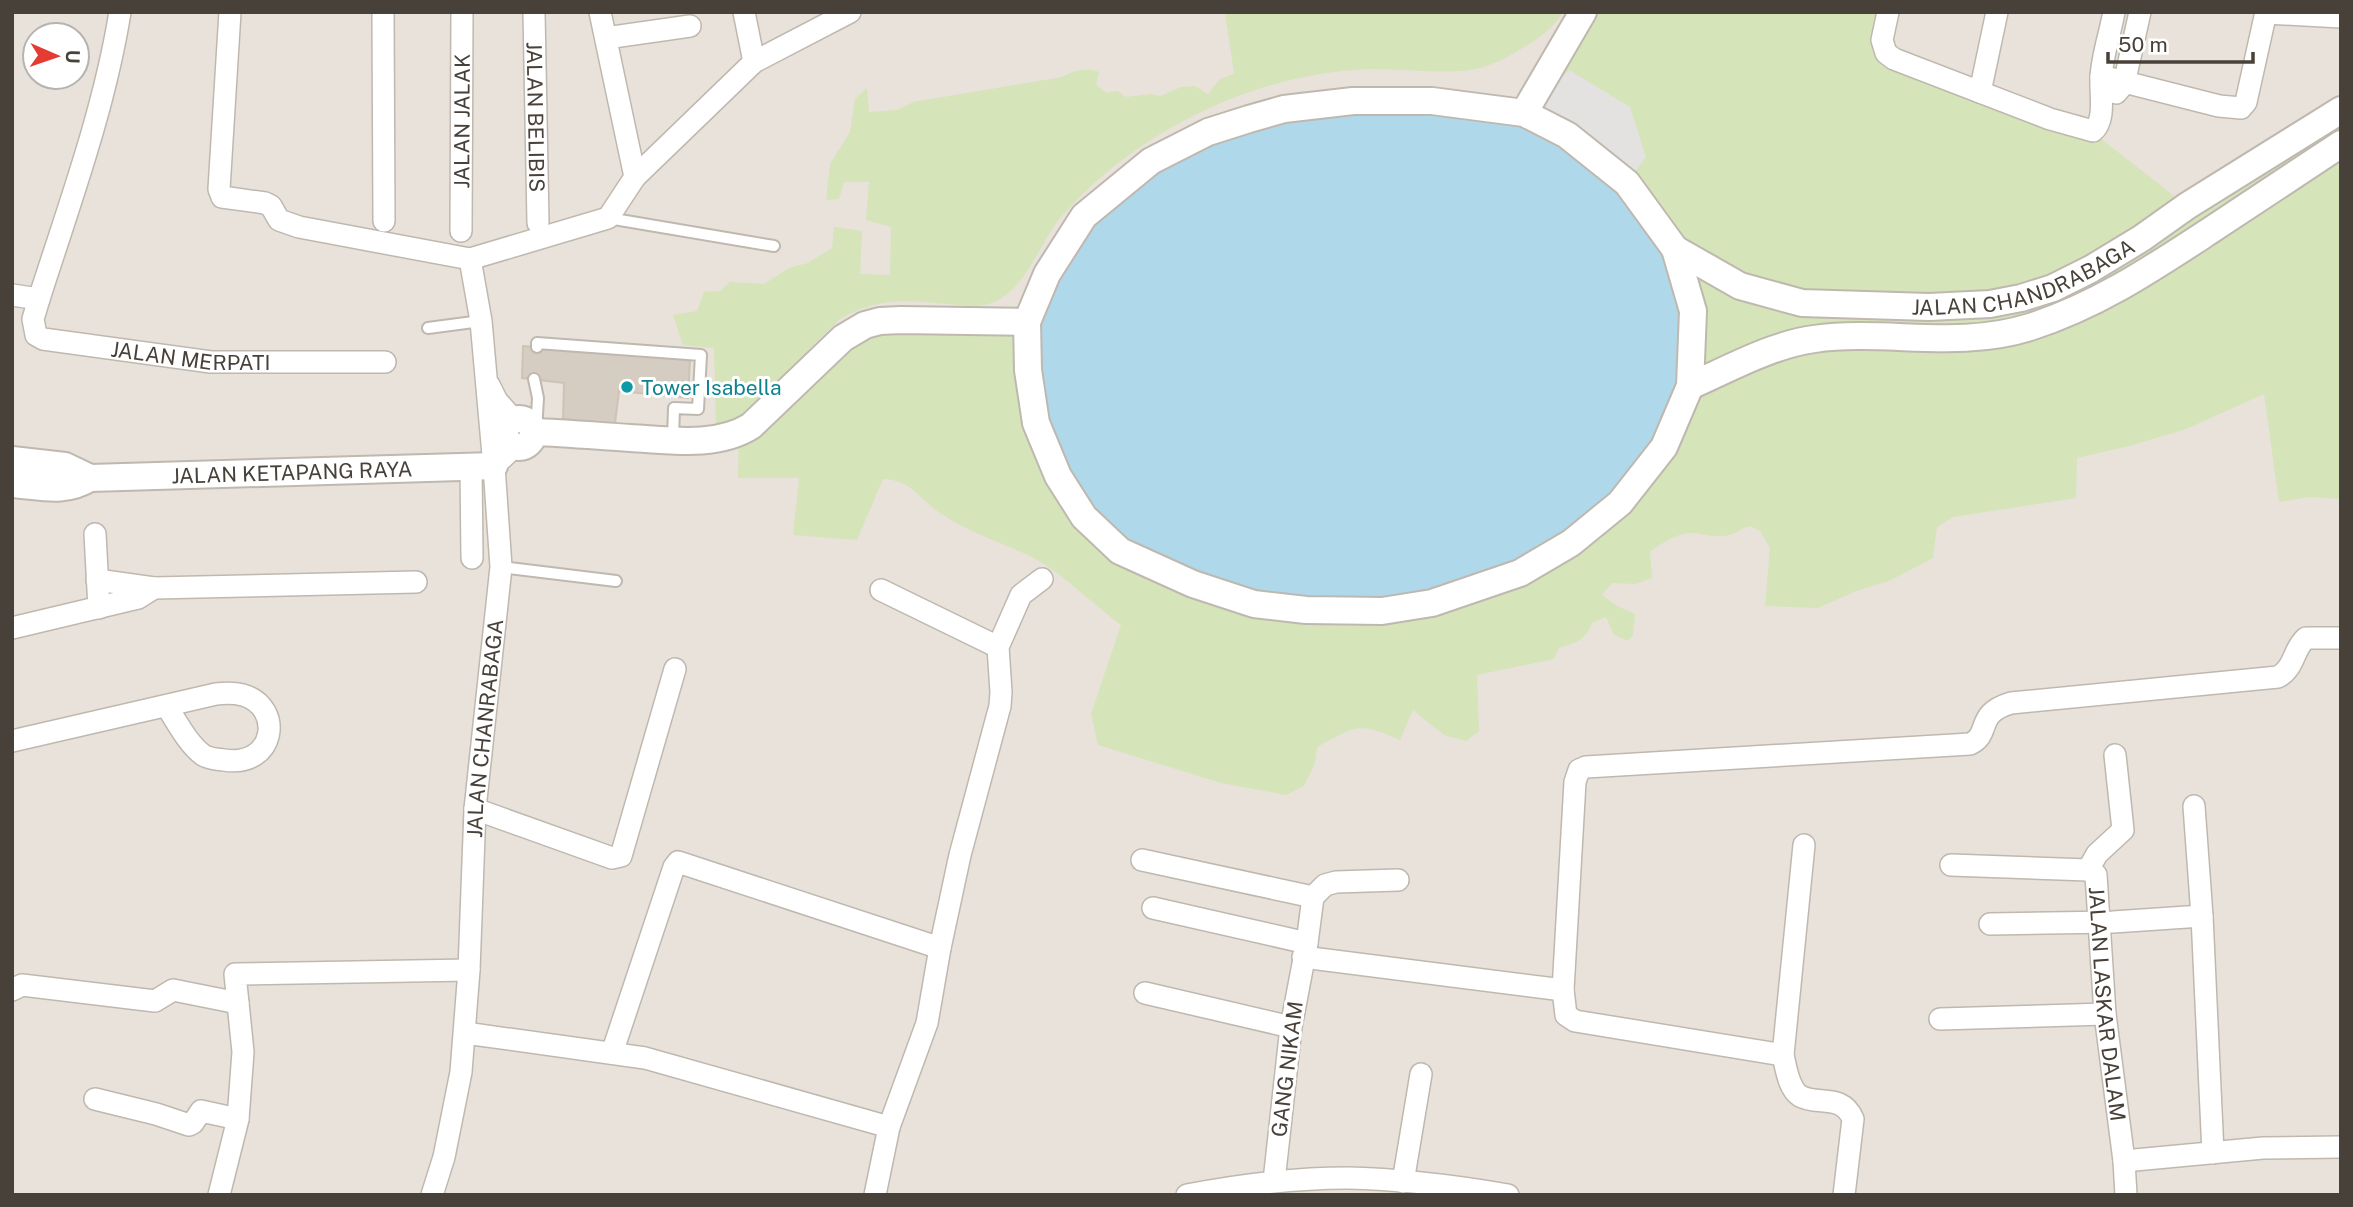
<svg xmlns="http://www.w3.org/2000/svg" width="2353" height="1207" font-family="'Public Sans',sans-serif">
	<rect width="100%" height="100%" fill="#f4f1ec"/>
	<path fill="#e8e2db" fill-rule="evenodd" d="M12 12H2341V1195H12ZM35 35H77V77H35Z"/>
	<path fill="#d5e4b9" d="M1225 12H1563C1555 26 1542 36 1529 44 1511 55 1492 67 1471 70 1440 74 1407 69 1375 69 1346 69 1315 74 1286 81 1201 103 1120 150 1062 216 1039 242 1028 287 994 302 979 309 963 305 947 304 904 300 879 297 840 319L740 417 729 423 716 425 714 348 683 345 673 315 697 311 704 292 720 291 730 282 764 284 789 268 808 263 832 248 834 227 862 231 860 274 890 275 891 227 866 220 869 182H844L839 199 826 200 830 164 850 132 855 99 867 88 869 112 897 110 913 102 1062 77C1076 70 1085 67 1099 72L1096 85 1107 93 1118 91 1126 97 1151 94 1160 96 1181 87 1195 86 1208 94 1220 79 1234 74Z
		M1583 12H1888L1886 53 2091 131 2187 206 2341 110V499L2309 497 2279 502 2264 394 2186 429 2129 446 2077 458 2076 498 1953 517 1937 527 1933 558 1889 581 1856 591 1818 608 1765 606 1770 548 1760 531 1750 526C1741 528 1737 533 1730 535 1719 538 1707 535 1696 533 1680 531 1662 543 1650 552L1652 578 1635 584 1612 583 1602 595 1617 606 1635 614 1633 635 1628 641 1614 635 1606 617 1592 623C1585 641 1577 642 1559 648L1554 659 1477 675 1479 731 1466 741 1444 735 1413 710 1400 740C1358 721 1356 726 1317 747L1315 763 1304 786 1286 795 1221 783 1098 745 1091 714 1121 625C1097 607 1074 585 1050 568 1016 545 974 537 940 513 918 498 912 480 883 479L857 540 793 535 799 478H738L739 434 865 325 1027 322 1524 113Z"/>
	<path fill="#e4e2e0" d="M1569 70 1630 107 1646 157 1627 183 1524 113Z"/>
	<path fill="#afd8ea" d="M1284 109 1524 113 1627 183 1693 311 1664 447 1571 543 1382 611 1192 584 1084 517 1029 373 1047 274 1106 197Z"/>
	<path fill="#d5ccc2" stroke="#cfc3b6" stroke-width="2" d="M523 346 690 360 688 398 619 391 615 424 563 419 564 383 522 378Z"/>
	<g fill="none" stroke-linecap="round" stroke-linejoin="round">
		<g stroke="#bfb8af" stroke-width="14">
			<path id="service" d="M608 218 774 246
				M428 328 481 321
				M537 347V343L701 355 698 409 674 408 673 439
				M534 379 538 398 536 432
				M501 567 616 581"/>
		</g>
		<g stroke="#bfb8af" stroke-width="24">
			<g id="minor">
				<path d="M230 12 219 189 222 197 265 203 271 206 279 220 299 227 470 259 608 218 635 177 600 12"/>
				<path d="M383 12 384 221"/>
				<path id="s1" d="M534 12 538 223"/>
				<path d="M744 12 754 62"/>
				<path d="M1888 12 1882 40 1886 53 1894 59 2050 119 2093 131C2106 120 2100 94 2101 78 2102 56 2110 34 2114 12"/>
				<path d="M2266 13 2341 17"/>
				<path d="M606 38 690 26"/>
				<path d="M2101 76 2219 106 2241 108 2246 102 2266 12"/>
				<path d="M1980 92 1997 12"/>
				<path d="M2116 93 2124 84 2140 12"/>
				<path d="M635 177 754 62 850 12"/>
				<path id="s2" d="M461 231 462 12"/>
				<path d="M12 295 39 299C69 205 104 111 120 12"/>
				<path id="s3" d="M39 299 33 319 36 335 43 339 211 362H385"/>
				<path d="M489 385 497 401 513 419"/>
				<path d="M471 466 472 558"/>
				<path d="M494 466 514 447"/>
				<path d="M95 534 99 608"/>
				<path d="M97 580 154 588"/>
				<path d="M881 590 998 647"/>
				<path d="M12 628 138 598 154 588 416 582"/>
				<path d="M12 741 216 694C225 693 235 693 243 695 284 707 276 768 224 760 217 759 209 759 203 755 188 744 177 722 167 707"/>
				<path d="M2194 806 2202 916 2213 1153"/>
				<path d="M475 809 612 858 621 856 675 669"/>
				<path d="M1804 845 1783 1055C1786 1067 1788 1088 1800 1096 1818 1106 1842 1093 1853 1119L1844 1195"/>
				<path d="M1142 860 1313 897 1307 943 1291 1027 1274 1181"/>
				<path id="s4" d="M1951 865 2088 870 2096 875 2105 1014 2124 1161 2126 1195"/>
				<path d="M2088 870 2097 854 2123 830 2115 755"/>
				<path d="M1313 897 1325 885 1336 882 1398 880"/>
				<path d="M1153 908 1307 943"/>
				<path d="M1990 924 2113 922 2202 916"/>
				<path d="M1303 957 1563 990"/>
				<path d="M12 990 22 985 155 1001 173 990 238 1003"/>
				<path d="M1145 993 1291 1027"/>
				<path d="M1940 1019 2105 1014"/>
				<path d="M465 1033 645 1058 889 1127"/>
				<path d="M612 1053 674 867 678 862 940 948"/>
				<path d="M1783 1055 1575 1021 1566 1015 1563 990 1575 782 1579 770 1586 767 1970 744C1992 734 1974 714 2011 703L2278 677C2295 668 2293 649 2306 638H2341"/>
				<path d="M95 1099 156 1114 189 1125 193 1123 201 1111 238 1119"/>
				<path d="M2124 1161 2263 1148 2341 1147"/>
				<path d="M1403 1182 1421 1074"/>
				<path d="M219 1195 238 1119 243 1052 235 974 469 970"/>
				<path id="s5" d="M432 1195 444 1157 461 1072 469 970 475 809 501 567 494 466 481 321 470 259"/>
				<path d="M875 1195 889 1127 927 1023 940 948 960 855 1000 706 1001 692 998 647 1021 595 1042 579"/>
				<path d="M1187 1195C1240 1185 1293 1178 1347 1178 1401 1179 1455 1186 1508 1195"/>
			</g>
		</g>
		<g stroke="#bfb8af" stroke-width="30">
			<g id="tertiary">
				<path d="M1353 101H1432L1524 113 1567 135 1627 183 1675 249 1693 311 1690 386 1664 447 1620 503 1571 543 1520 573 1432 603 1382 611 1306 610 1254 604 1193 584 1120 551 1084 517 1058 476 1036 423 1028 370 1027 322 1047 274 1084 216 1151 161 1208 132 1249 119 1284 109Z"/>
				<path d="M1524 113 1583 12"/>
				<path id="s6" d="M1675 249 1740 286 1802 303 1929 307 1990 304 2021 298 2053 288 2091 269 2142 238 2187 206 2341 110"/>
				<path d="M1690 386C1729 369 1771 345 1814 339 1886 329 1957 350 2030 327 2096 306 2150 270 2208 232 2252 203 2296 174 2341 144"/>
				<circle cx="519" cy="433" r="14"/>
				<path d="M533 432C565 433 598 436 630 438 669 440 716 448 751 426L843 338 865 325 880 321 901 320 1027 322"/>
				<path d="M12 460 65 466 90 478"/>
				<path id="s7" d="M12 484C41 486 64 494 90 478L494 466"/>
			</g>
		</g>
		<use href="#service" stroke="#fff" stroke-width="10"/>
		<use href="#minor" stroke="#fff" stroke-width="21"/>
		<use href="#tertiary" stroke="#fff" stroke-width="26"/>
	</g>
	<circle fill="#0f9aa8" stroke="#fff" stroke-width="2.5" cx="627" cy="387" r="7"/>
	<g text-anchor="middle" dominant-baseline="central" stroke-width="6" stroke-linejoin="round" paint-order="stroke">
		<g font-size="21" fill="#48413a" stroke="#fff">
			<text stroke="none"><textPath href="#s1" startOffset="105">JALAN BELIBIS</textPath></text>
			<text stroke="none"><textPath href="#s2" startOffset="110">JALAN JALAK</textPath></text>
			<text stroke="none"><textPath href="#s6" startOffset="366">JALAN CHANDRABAGA</textPath></text>
			<text stroke="none"><textPath href="#s3" startOffset="194">JALAN MERPATI</textPath></text>
			<text stroke="none"><textPath href="#s7" startOffset="282">JALAN KETAPANG RAYA</textPath></text>
			<text stroke="none"><textPath href="#s5" startOffset="471">JALAN CHANRABAGA</textPath></text>
			<text stroke="none"><textPath href="#s4" startOffset="276">JALAN LASKAR DALAM</textPath></text>
			<text transform="translate(1287 1069) rotate(-83)">GANG NIKAM</text>
		</g>
		<g font-size="21" fill="#0d838f" stroke="#fff" text-anchor="start">
			<text x="641" y="387">Tower Isabella</text>
		</g>
	</g>
	<rect width="2353" height="1207" fill="none" stroke="#48413a" stroke-width="28"/>
	<g transform="translate(56 56) rotate(92)"><circle r="33" fill="#ffffff" stroke="#b6b3b0" stroke-width="2"/>
	<path d="M0-5L12 26L0 18L-12 26Z" fill="#e43b33"/>
	<text y="-10" font-size="19" font-weight="bold" text-anchor="middle" fill="#48413a">U</text>
	</g>
	<path d="M2108 52v10h145v-10" fill="none" stroke="#48413a" stroke-width="3.5"/>
	<text x="2118" y="52" font-size="21" fill="#48413a" stroke="#ffffff" stroke-width="5" paint-order="stroke">50 m</text>
</svg>
